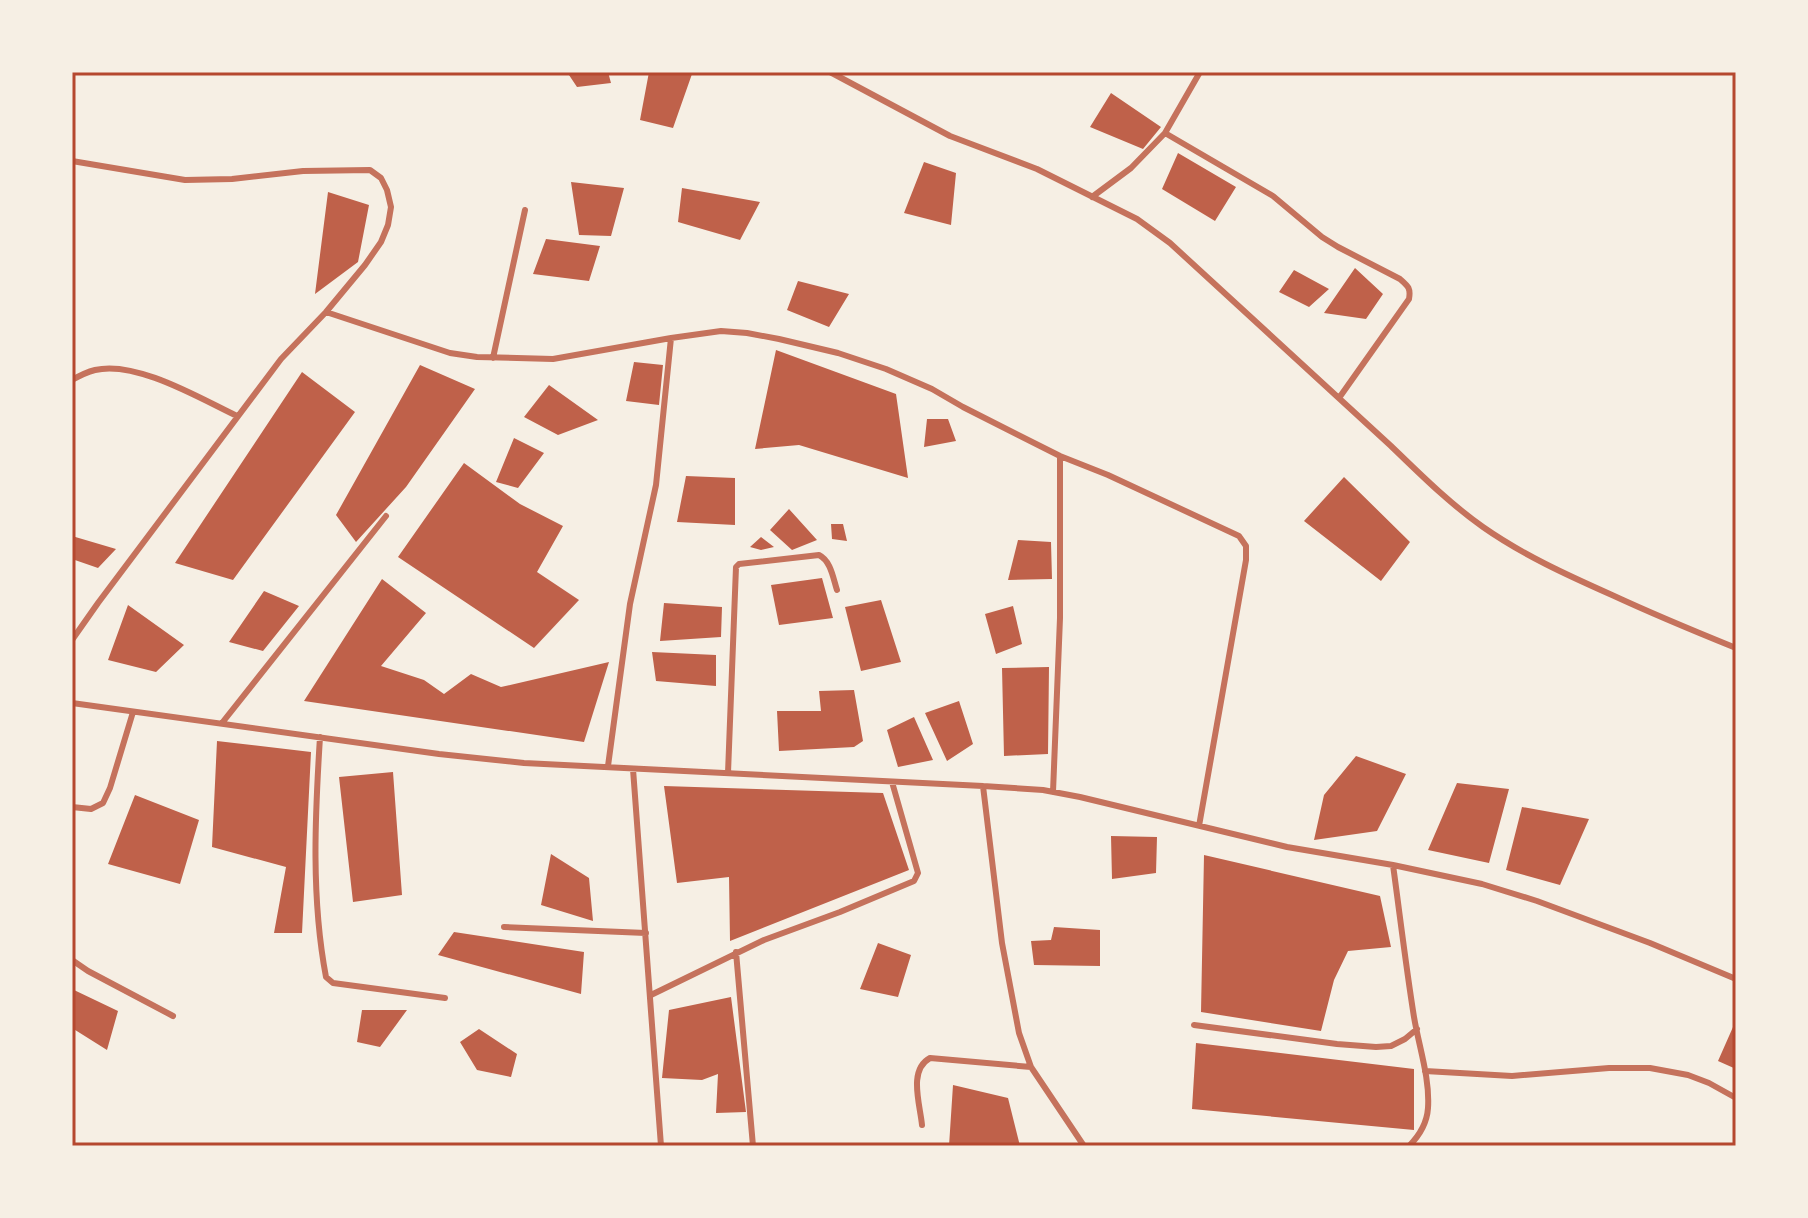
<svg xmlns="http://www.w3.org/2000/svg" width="1808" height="1218" font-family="'Alegreya Sans',sans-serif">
	<rect width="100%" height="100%" fill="#f6efe4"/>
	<path fill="#bf614a" d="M567 72H608L611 83 577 87Z
		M649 72H683L692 74 673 128 640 120Z
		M1111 93 1161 127 1143 149 1090 127Z
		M1178 153 1236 187 1215 221 1162 189Z
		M924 162 956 173 951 225 904 213Z
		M571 182 624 188 611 236 579 235Z
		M682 188 760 202 740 240 678 222Z
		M328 192 369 205 358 262 315 294Z
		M546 239 600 246 589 281 533 274Z
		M1355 268 1383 294 1366 319 1324 313Z
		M1294 270 1329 289 1309 307 1279 292Z
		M798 281 849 294 829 327 787 310Z
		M776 350 896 394 908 478 799 445 755 449Z
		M634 362 663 365 659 405 626 401Z
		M420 365 475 389 406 487 356 542 336 515Z
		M302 372 355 412 233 580 175 563Z
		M549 385 598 420 558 435 524 417Z
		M927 419H948L956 441 924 447Z
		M514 438 544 453 518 488 496 482Z
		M464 463 520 504 563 526 537 572 579 600 534 648 398 557Z
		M686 476 735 478V525L677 522Z
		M1344 477 1410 542 1381 581 1304 521Z
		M789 509 817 540 792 550 770 530Z
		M831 524H843L847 541 832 539Z
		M72 536 116 549 98 568 72 559Z
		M761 537 774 547 761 550 750 547Z
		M1018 540 1051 542 1052 579 1008 580Z
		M822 578 833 618 779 625 771 585Z
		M382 579 426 613 381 666 424 680 444 694 471 674 501 687 609 662 584 742 304 701Z
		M264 591 299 606 263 651 229 642Z
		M881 600 901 662 861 671 845 607Z
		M664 603 722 607 721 637 660 641Z
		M128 605 184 645 156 672 108 660Z
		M1013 606 1022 644 996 654 985 614Z
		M652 652 716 655V686L656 681Z
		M1049 667 1048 754 1004 756 1002 668Z
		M854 690 863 741 854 747 779 751 777 711H821L819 691Z
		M959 701 973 744 947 761 925 713Z
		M914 717 933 760 898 767 887 730Z
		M217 741 311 752 302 933H274L286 867 212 847Z
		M1356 756 1406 774 1377 831 1314 840 1324 795Z
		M393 772 402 895 353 902 339 777Z
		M1457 783 1509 789 1489 863 1428 850Z
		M664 786 883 793 909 870 730 941 729 877 677 883Z
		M135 795 199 820 180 884 108 864Z
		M1522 807 1589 819 1560 885 1506 870Z
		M1111 836 1157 837 1156 873 1112 879Z
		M551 854 589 878 593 921 541 905Z
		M1204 855 1380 896 1391 947 1348 951 1334 980 1321 1031 1201 1012Z
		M1054 927 1100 930V966L1034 965 1031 941 1051 940Z
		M454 932 584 952 581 994 438 955Z
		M878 943 911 955 898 997 860 989Z
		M74 990 118 1011 107 1050 72 1028V992Z
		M731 997 746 1112 716 1113 718 1074 702 1080 662 1078 669 1010Z
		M362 1010H407L380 1047 357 1042Z
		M1733 1027 1736 1028V1069L1718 1061Z
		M479 1029 517 1054 511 1077 477 1070 460 1042Z
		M1196 1043 1414 1069V1130L1192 1109Z
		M953 1085 1008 1098 1020 1146H949Z"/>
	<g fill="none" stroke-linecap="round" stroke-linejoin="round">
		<path stroke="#c5725c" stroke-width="6" d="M830 72 950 136 1037 169 1137 219 1170 243 1391 446C1420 474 1449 503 1483 527 1523 555 1567 575 1612 595 1653 614 1694 631 1736 648
			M1735 72H1736
			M1165 133 1273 196 1322 237 1338 247 1400 279C1408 286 1411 288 1409 299L1339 398
			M72 161 185 180 232 179 303 171 370 170 381 178 387 190 391 207 388 225 381 242 365 265 326 312 281 359 98 603 72 640
			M1092 197 1131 168 1165 133 1200 72
			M326 312 450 353 477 357 553 359 671 338 656 485 630 604 608 766
			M671 338 721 331 747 333 779 339 838 353 886 369 932 389 963 407 1060 456 1108 475 1239 536 1246 546V560L1199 826
			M493 358 525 210
			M72 380C79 376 87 372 95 370 136 360 201 399 237 416
			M72 703 439 754 524 763 983 786 1043 790 1080 797 1287 847 1393 865 1482 884 1537 901 1650 943 1736 979
			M222 723 386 516
			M320 737C315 816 311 898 326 977L333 983 445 998
			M633 769 661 1146
			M728 773 736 567 739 564 819 555C831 561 833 578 837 590
			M983 786 1002 943 1019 1033 1031 1067 1084 1146
			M1053 792 1060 618V456
			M72 807 91 809 103 803 110 788 133 712
			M1393 865C1400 916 1406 967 1414 1017 1419 1047 1430 1078 1428 1108 1427 1123 1419 1136 1409 1146
			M504 927 646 933
			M736 952 753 1146
			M72 960 88 971 173 1016
			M651 995 764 940 840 912 914 881 918 873 892 782
			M1194 1025 1337 1044 1376 1047 1391 1046 1405 1039 1417 1029
			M1425 1071 1512 1076 1609 1068H1650L1688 1075 1709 1083 1736 1098
			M922 1125C920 1104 908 1070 930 1058L1031 1067"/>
	</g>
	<rect width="1808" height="1218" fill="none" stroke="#f6efe4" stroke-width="148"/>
	<rect x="74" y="74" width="1660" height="1070" fill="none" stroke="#b5482f" stroke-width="3"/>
</svg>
